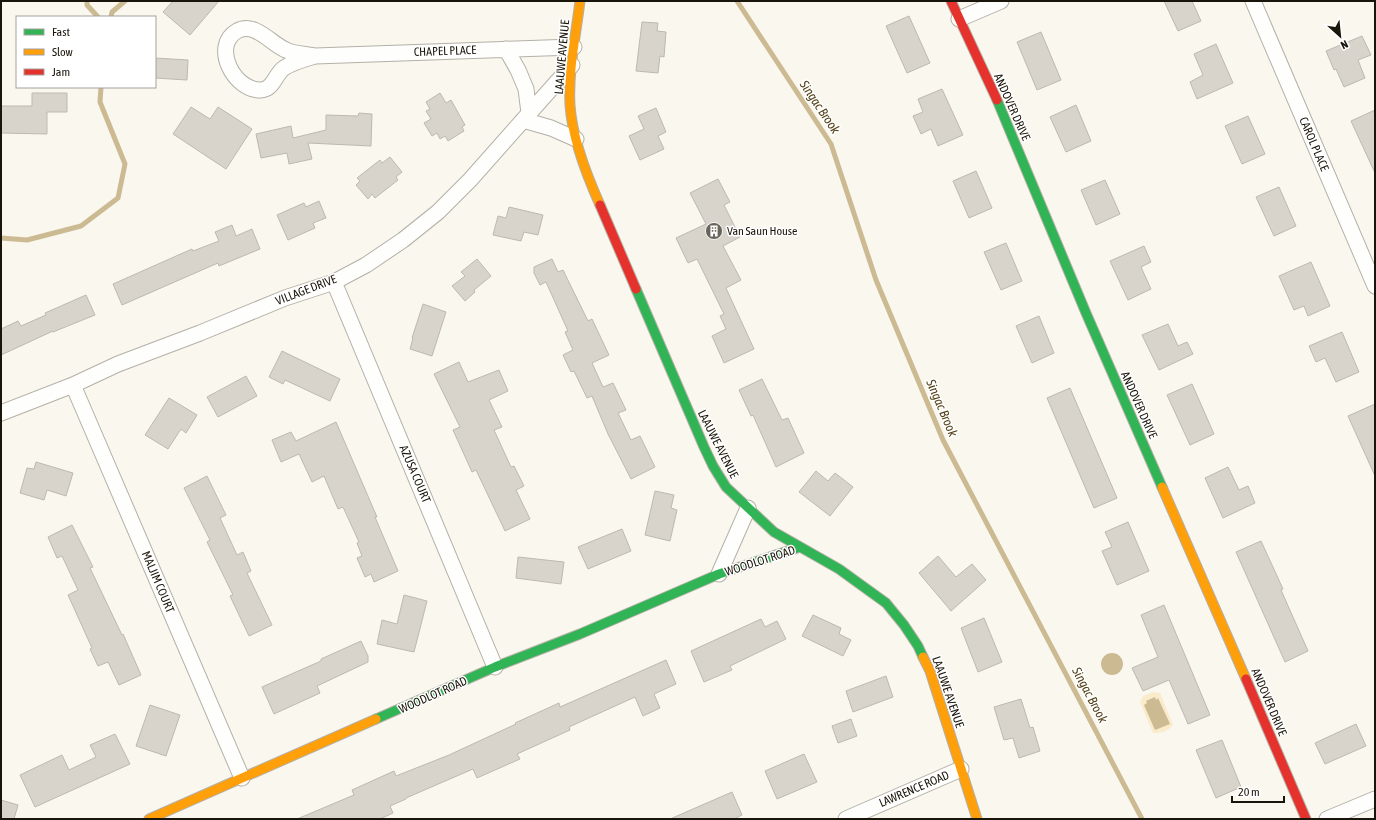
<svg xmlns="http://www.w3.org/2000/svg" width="1376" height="820" font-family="'Asap Condensed',sans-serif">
	<rect width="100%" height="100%" fill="#faf7ef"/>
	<path fill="#f9ebcb" d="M1153 692 1160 693 1173 725C1167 732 1162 733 1153 733L1140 702 1143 696Z"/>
	<path fill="#ccba93" d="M1101 664a11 11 0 1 1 22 0a11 11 0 1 1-22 0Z
		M1155 697 1156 700 1158 698 1170 724 1155 730 1144 705 1147 703 1146 701Z"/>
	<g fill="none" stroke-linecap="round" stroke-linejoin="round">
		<path stroke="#ccba93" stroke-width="5" d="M87 1V5L98 17
			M737 1 831 144 876 280 943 440 1142 819
			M111 17 112 12 125 1
			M1 238 27 240 81 226 118 198 125 164 100 102 101 87"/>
	</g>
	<path fill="#d8d4cb" stroke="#beb9b0" d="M173 1H219L190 35 163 12Z
		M1164 1H1192L1201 21 1178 31Z
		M909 16 930 63 907 73 886 26Z
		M642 22 658 23 657 31 666 32 664 57 660 56 658 73 636 71Z
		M1041 32 1061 80 1037 90 1017 42Z
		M1362 36 1371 55 1358 60 1365 78 1344 87 1336 69 1334 70 1326 51Z
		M1216 44 1233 83 1197 99 1190 82 1203 75 1194 54Z
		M155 58 188 60 187 80 155 78Z
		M942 89 963 135 938 146 931 129 921 134 913 116 923 112 918 99Z
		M32 93H67V112H47V134L1 133V106H32Z
		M440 93 446 103 451 100 465 125 462 127 464 131 448 141 445 136 440 139 437 133 432 136 424 123 431 119 426 111 430 109 426 102Z
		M1076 105 1091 141 1066 152 1050 117Z
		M191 107 210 119 218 107 252 129 226 169 173 134Z
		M656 108 666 132 658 136 664 149 640 160 629 136 644 129 638 116Z
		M1375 110V173L1351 121Z
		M359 113 372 114 371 146 308 143 312 159 289 164 287 153 261 158 256 134 291 126 293 138 326 130V115L358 116Z
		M1248 116 1265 154 1242 164 1225 126Z
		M390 157 402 172 396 177 398 180 375 198 372 194 368 199 356 185 360 181 357 178 380 160 382 163Z
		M976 171 992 208 969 218 953 181Z
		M718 179 730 202 724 205 740 237 723 246 741 280 726 288 754 349 724 363 712 336 726 329 720 316 724 314 697 259 688 263 676 238 706 224 690 193Z
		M1105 180 1120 214 1096 225 1081 190Z
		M1279 187 1296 226 1274 236 1256 197Z
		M319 201 326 218 313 223 315 228 288 240 277 215 304 203 306 207Z
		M509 207 543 215 538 235 524 232 521 241 493 235 498 216 506 218Z
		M232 225 236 236 252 229 260 249 219 266 218 263 122 305 113 284 192 249 193 251 219 241 215 232Z
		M1006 243 1022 281 1001 290 984 252Z
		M1144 246 1151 262 1141 267 1151 289 1128 300 1110 261Z
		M477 259 491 276 474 290 475 292 465 301 452 286 465 276 461 272Z
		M552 259 558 272 563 270 588 321 592 319 609 355 592 363 603 387 613 383 626 410 618 413 631 440 640 436 655 467 631 479 608 434 592 396 587 398 574 371 571 372 563 355 573 350 565 332 568 331 546 282 540 285 534 273V267Z
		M1311 262 1330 306 1308 316 1304 306 1294 310 1279 276Z
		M86 295 95 315 53 332V331L1 355V329L18 321 21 326 46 315 45 313Z
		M423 304 446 312 432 356 410 349 413 338H412Z
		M1039 316 1054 353 1032 363 1016 326Z
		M1168 324 1178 346 1187 342 1193 354 1159 370 1142 335Z
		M1342 332 1359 372 1336 382 1325 358 1316 362 1309 346Z
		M282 351 340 379 330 401 285 380 283 384 269 377Z
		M459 362 468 382 499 370 508 391 489 400 502 427 494 430 511 467 514 466 524 486 516 490 530 519 505 531 476 470 472 472 453 430 460 427 434 374Z
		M246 376 257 396 218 417 207 397Z
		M762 379 782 420 788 418 804 453 776 467 753 415 751 416 739 390Z
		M1192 384 1214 434 1190 445 1167 395Z
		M1070 388 1117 498 1094 508 1047 398Z
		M169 398 197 415 186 433 181 429 168 449 145 435Z
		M1375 404V476L1348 416Z
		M336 422 377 517H375L398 571 374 582 371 574 365 577 357 558 362 556 357 543 359 542 343 507 338 509 324 476 312 482 299 454 281 462 272 440 291 432 296 441Z
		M36 462 73 473 66 496 47 490 44 500 20 493 27 468 34 469Z
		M1228 467 1239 490 1248 486 1255 503 1223 518 1205 478Z
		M816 471 828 481 835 473 853 487 830 516 799 492Z
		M207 476 226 515 220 518 237 555 243 552 251 571 247 573 272 625 249 636 230 596 233 595 207 542 210 540 184 488Z
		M655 491 674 495 671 508 677 510 670 541 645 535Z
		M1128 522 1149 571 1117 585 1102 551 1112 547 1105 532Z
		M72 525 93 567 90 568 122 635 123 634 141 675 119 685 108 662 98 666 90 649 92 648 68 595 78 590 62 556 57 558 48 537Z
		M622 529 631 551 588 569 578 547Z
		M1261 541 1283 589 1281 590 1308 651 1285 662 1236 552Z
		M938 556 956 577 972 564 986 580 951 611 919 573Z
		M518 557 564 562 561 584 516 578Z
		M404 595 427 601 414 652 377 644 382 620 397 624Z
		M1164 605 1210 715 1188 724 1169 680 1143 691 1132 668 1158 657 1141 615Z
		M813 615 841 628 839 634 851 640 843 656 802 636Z
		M984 618 1002 662 978 672 961 628Z
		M761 619 765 627 777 621 786 639 730 666 732 670 704 682 691 651Z
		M361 641 368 656V662L317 686 320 693 274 714 262 687 321 661V659Z
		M666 660 676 684 654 694 660 708 643 716 635 697 569 727 570 730 517 754 520 759 477 778 473 769 406 798V799L390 806 393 813 380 819H297L354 795 352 790 394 771 396 776 449 755 516 724 515 723 559 703 560 707Z
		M886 676 893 697 853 712 846 691Z
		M1021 699 1030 728 1033 727 1040 751 1019 758 1013 738 1004 740 994 707Z
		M150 705 180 715 166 756 136 746Z
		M851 719 857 736 838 743 832 726Z
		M1356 724 1366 746 1325 764 1315 743Z
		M115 734 130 764 35 807 20 775 62 755 69 770 96 757 90 745Z
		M1222 740 1241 787 1216 798 1196 750Z
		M804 754 817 782 777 799 765 771Z
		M732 792 742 815 734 819H670Z
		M1 800 18 805 14 819H1Z"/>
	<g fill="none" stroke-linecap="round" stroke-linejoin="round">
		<g stroke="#b4b0a7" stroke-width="17">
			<path id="street" d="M1253 1 1375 286
				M959 19 1001 1
				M506 49 518 70 526 89 529 113
				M315 56C305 59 293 62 284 68 275 74 274 89 261 90 234 91 211 46 237 31 255 21 271 44 286 50 294 54 306 54 315 56L574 47
				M523 120 551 128 576 139
				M334 282 495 667
				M73 385 242 778
				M1 413 73 385 118 364 200 333 285 298 334 282 366 265 403 240 438 212 470 180 572 65
				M719 574 748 508
				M846 819 961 769
				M1327 819 1375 799"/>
		</g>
		<g stroke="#b4b0a7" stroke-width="11">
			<path id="fast" d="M997 100 1086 313 1162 487
				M636 289 704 447 713 466 726 487 774 532 839 569 886 603 904 625 918 646 923 657
				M376 719 495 667 580 634 719 574 800 547"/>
		</g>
		<g stroke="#b4b0a7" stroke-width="11">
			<path id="slow" d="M580 1C576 35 568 70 570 105 572 137 587 176 600 205
				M1162 487 1246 679
				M923 657 930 671 977 819
				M149 819 376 719"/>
		</g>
		<g stroke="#b4b0a7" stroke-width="11">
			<path id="jam" d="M951 1 997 100
				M600 205 636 289
				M1246 679 1306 819"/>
		</g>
		<use href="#street" stroke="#fefefd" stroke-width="15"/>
		<use href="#fast" stroke="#30b455" stroke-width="9"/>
		<use href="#slow" stroke="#ff9f0a" stroke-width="9"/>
		<use href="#jam" stroke="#e5322d" stroke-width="9"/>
	</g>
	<defs>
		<g id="building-disc" transform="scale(0.9)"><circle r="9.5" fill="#68645a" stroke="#fff"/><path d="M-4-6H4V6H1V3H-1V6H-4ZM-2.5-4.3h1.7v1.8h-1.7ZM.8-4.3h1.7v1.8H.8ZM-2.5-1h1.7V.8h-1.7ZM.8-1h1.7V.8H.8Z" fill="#fff"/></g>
	</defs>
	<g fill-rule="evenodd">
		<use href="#building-disc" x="714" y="231"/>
	</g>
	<g text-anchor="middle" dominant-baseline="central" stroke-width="3" stroke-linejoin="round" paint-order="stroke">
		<g font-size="12" fill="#1a150a" stroke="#fff">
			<text transform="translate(445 51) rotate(-2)">CHAPEL PLACE</text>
			<text transform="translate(562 57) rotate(-85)">LAAUWE AVENUE</text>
			<text transform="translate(1012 107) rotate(66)">ANDOVER DRIVE</text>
			<text transform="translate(1314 144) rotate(67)">CAROL PLACE</text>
			<text transform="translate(306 290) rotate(-21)">VILLAGE DRIVE</text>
			<text transform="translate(1139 405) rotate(66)">ANDOVER DRIVE</text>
			<text transform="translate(718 444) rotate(63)">LAAUWE AVENUE</text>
			<text transform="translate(415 474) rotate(67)">AZUSA COURT</text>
			<text transform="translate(760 561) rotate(-18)">WOODLOT ROAD</text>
			<text transform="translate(158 582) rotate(67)">MALJIM COURT</text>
			<text transform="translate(948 692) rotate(71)">LAAUWE AVENUE</text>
			<text transform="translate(433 695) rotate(-24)">WOODLOT ROAD</text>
			<text transform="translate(1269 702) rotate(67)">ANDOVER DRIVE</text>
			<text transform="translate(914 789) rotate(-23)">LAWRENCE ROAD</text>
		</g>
		<g font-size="12" fill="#1a150a" stroke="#fff" text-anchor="start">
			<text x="727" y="231">Van Saun House</text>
		</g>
		<g font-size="13" font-style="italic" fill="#534117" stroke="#fff">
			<text transform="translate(820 107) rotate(56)">Singac Brook</text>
			<text transform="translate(942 408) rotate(67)">Singac Brook</text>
			<text transform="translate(1090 695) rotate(62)">Singac Brook</text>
		</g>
	</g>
	<rect width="1376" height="820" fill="none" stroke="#1a150a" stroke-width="4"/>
	<rect x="16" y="16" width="140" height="72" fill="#ffffff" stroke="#a3a19d"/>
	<rect x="24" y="29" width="20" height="6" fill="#30b455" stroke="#a3a19d"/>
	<text x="52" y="36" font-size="12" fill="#1a150a">Fast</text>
	<rect x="24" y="49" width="20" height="6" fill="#ff9f0a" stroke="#a3a19d"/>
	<text x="52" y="56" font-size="12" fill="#1a150a">Slow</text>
	<rect x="24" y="69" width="20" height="6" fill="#e5322d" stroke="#a3a19d"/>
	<text x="52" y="76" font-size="12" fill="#1a150a">Jam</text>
	<g transform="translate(1340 36) rotate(153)" stroke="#ffffff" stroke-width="3" paint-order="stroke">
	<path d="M0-3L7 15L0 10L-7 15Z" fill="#1a150a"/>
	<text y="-6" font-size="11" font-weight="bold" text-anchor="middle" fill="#1a150a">N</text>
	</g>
	<path d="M1232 796v6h52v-6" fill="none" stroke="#1a150a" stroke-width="2"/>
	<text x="1238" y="796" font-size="12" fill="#1a150a" stroke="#ffffff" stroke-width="3" paint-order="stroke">20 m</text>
</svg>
